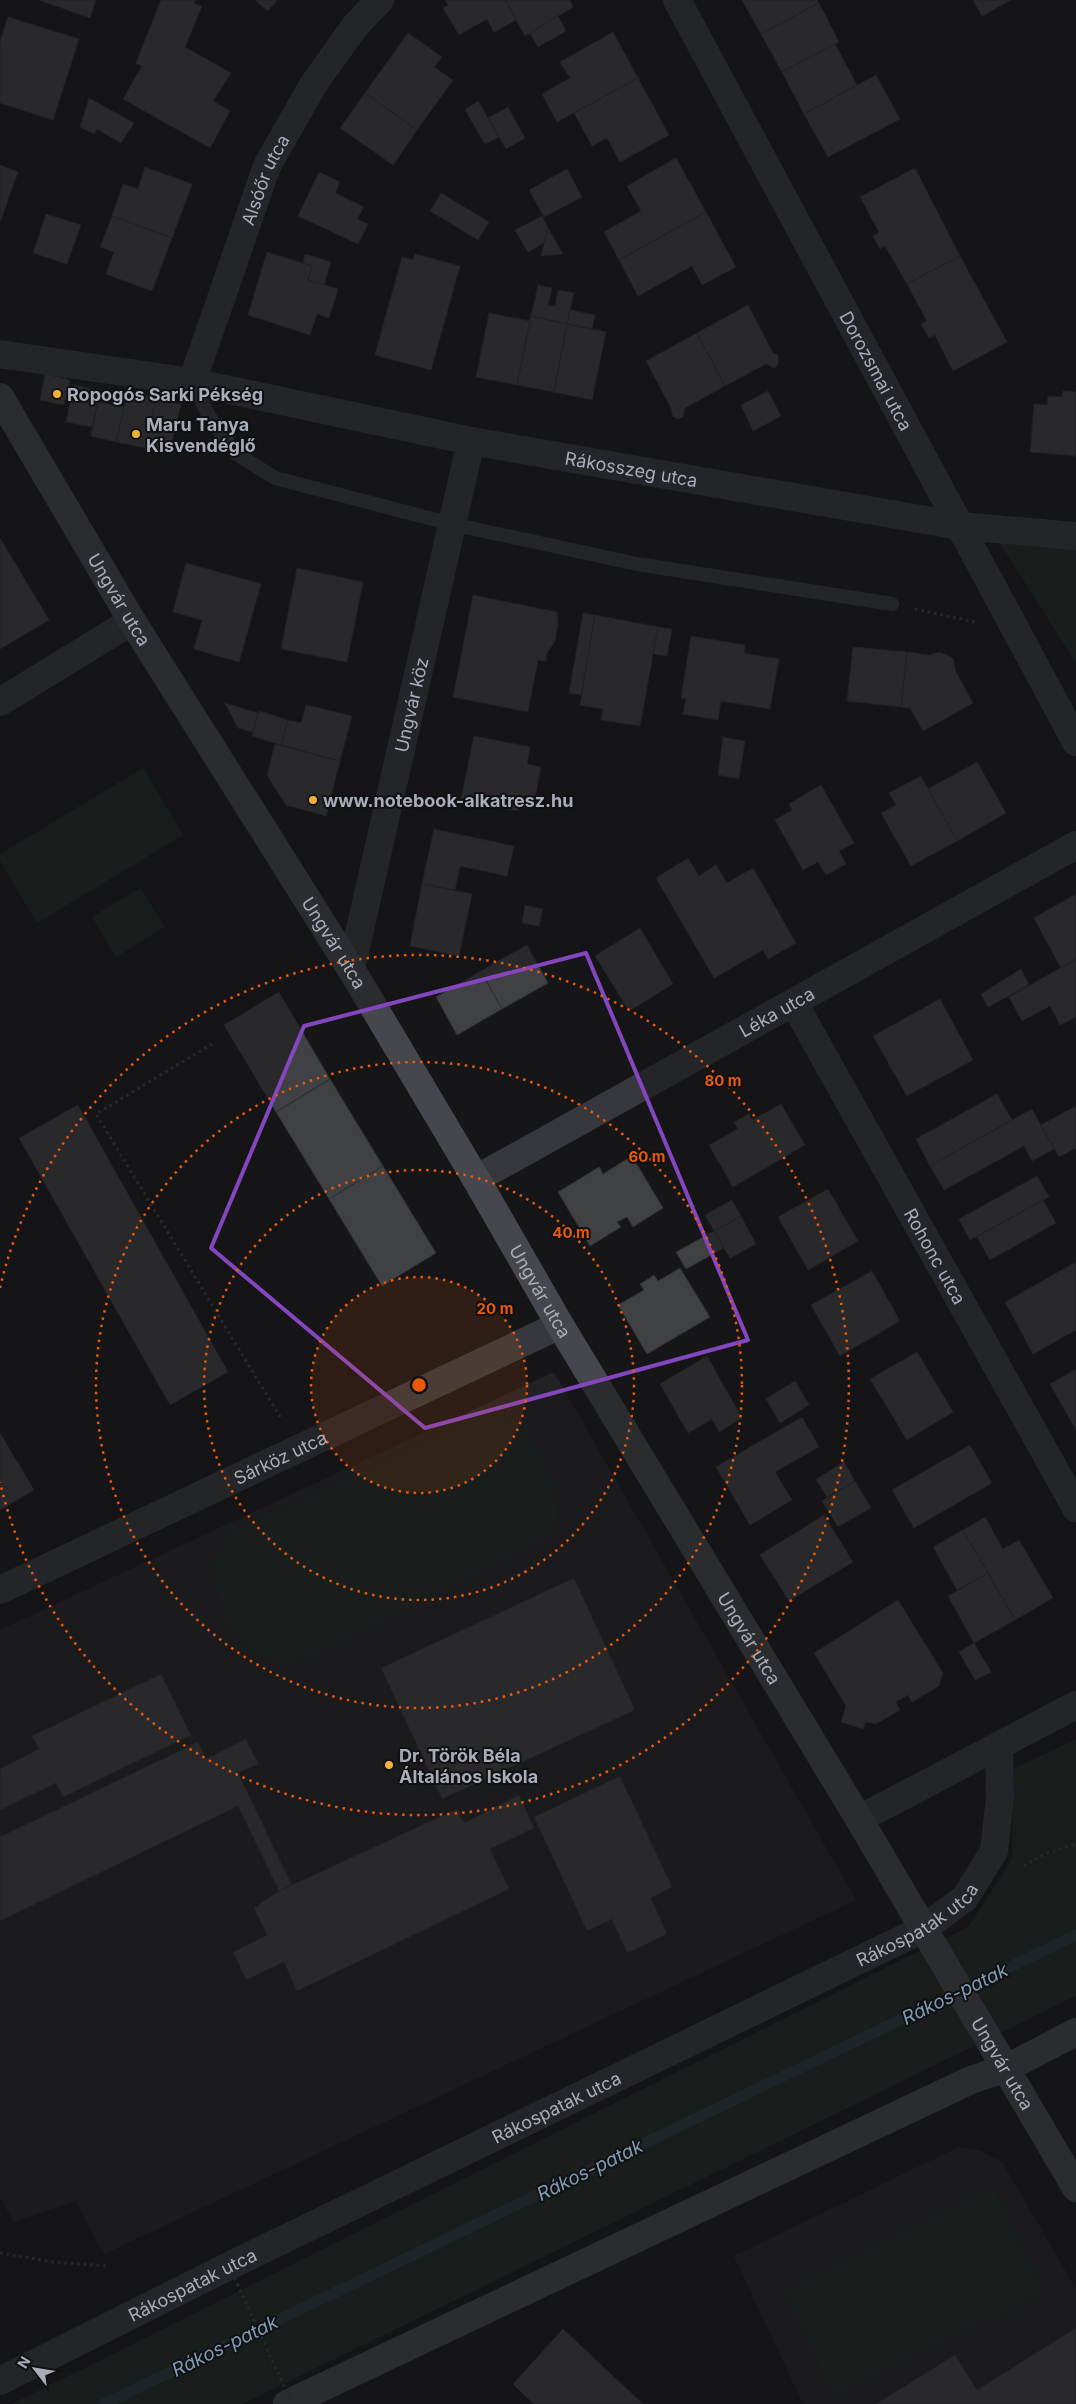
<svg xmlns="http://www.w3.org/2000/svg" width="1076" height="2404" font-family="Inter,sans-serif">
	<rect width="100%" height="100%" fill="#161618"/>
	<path fill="#222225" d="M554 1372 856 1900 104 2254 75 2201 14 2222 0 2198V1630Z
		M959 2147 981 2151 1002 2162 1076 2289V2404H803L734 2256Z"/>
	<path fill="#1e261f" d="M998 540 1076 545V663Z
		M143 768 183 835 37 923 0 861V854Z
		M140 888 165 927 116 957 92 917Z
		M488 1411C500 1413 514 1419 522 1428 535 1442 554 1487 557 1506 558 1518 554 1529 549 1540L291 1665C279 1663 262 1659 251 1651 219 1624 206 1572 226 1535Z
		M1076 1739V1996L243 2404H12L968 1927 1012 1860 1014 1769Z
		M993 2187 1044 2293 834 2396 783 2290Z"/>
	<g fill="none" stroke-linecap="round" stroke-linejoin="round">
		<path stroke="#2c353c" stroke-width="11" d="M104 2404 1076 1935"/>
	</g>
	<path fill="#404145" stroke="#303034" d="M39 0H96L90 18Z
		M161 0H196L194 3 202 6 185 47 231 73 213 101 230 111 210 148 123 99 142 66 136 63Z
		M255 0H277L268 11Z
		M445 0H505L516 20 494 32 487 19 459 35 443 8 448 5Z
		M505 0H570L573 7 525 36Z
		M742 0H817L819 3 761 34Z
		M973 0H1011L982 16Z
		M819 3 839 42 782 72 761 34Z
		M558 16 566 31 538 47 530 33Z
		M8 17 79 39 53 120 0 103V42Z
		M613 32 638 78 557 122 542 94 570 78 560 62Z
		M408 33 442 57 434 67 453 80 417 130 365 93Z
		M835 44 857 85 804 114 782 72Z
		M876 75 900 119 828 157 804 114Z
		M638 78 669 135 620 162 607 138 592 146 574 113Z
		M365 93 417 130 393 165 340 128Z
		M89 98 134 123 121 143 97 129 94 134 80 127Z
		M478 101 499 137 485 144 465 110Z
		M508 107 525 138 506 149 488 118Z
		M676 158 706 212 619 260 604 232 641 211 627 186Z
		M0 165 18 172 0 222Z
		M145 167 192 184 172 238 112 216 123 184 138 189Z
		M915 168 960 256 907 284 885 246 880 249 873 236 879 232 860 197Z
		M567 169 582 197 544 217 529 190Z
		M319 172 340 182 335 193 364 207 357 219 368 224 358 244 298 216Z
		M441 193 489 222 478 240 430 211Z
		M706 212 736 267 702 285 692 266 638 296 619 260Z
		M46 214 81 225 67 264 33 253Z
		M112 216 172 238 152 291 106 274 114 252 100 247Z
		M542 216 548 228 545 242 528 252 515 230Z
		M548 228 563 254 541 256Z
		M267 252 312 266 308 280 338 289 329 318 317 314 310 335 248 315Z
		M305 254 331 262 324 285 308 280 312 266 303 263Z
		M415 254 460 266 431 370 375 355 402 257 413 260Z
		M960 256 1007 342 953 371 935 335 929 338 921 324 927 321 907 284Z
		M538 285 552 288 548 305 555 306 558 290 574 293 567 324 531 316Z
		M748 305 773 353 778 355V364L774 368 766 364 725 386 697 333Z
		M570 310 595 315 592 329 567 324Z
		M489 313 530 321 517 385 476 377Z
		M531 316 567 324 554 392 517 385Z
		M567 324 606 332 592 400 554 392Z
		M697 333 725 386 685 408 683 417 678 419 673 417 671 408 646 361Z
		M45 374 70 380 64 405 40 400Z
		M74 385 100 391 92 427 66 422Z
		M128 391 156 398 145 448 116 442Z
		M768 391 781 416 753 431 741 405Z
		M1063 391 1076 392V456L1030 452 1034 404 1047 405 1048 396 1062 397Z
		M156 398 181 404 169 454 145 448Z
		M98 402 124 407 116 442 91 436Z
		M0 538 49 620 0 649Z
		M186 563 261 584 239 662 194 649 202 620 173 612Z
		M297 568 363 582 347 662 281 649Z
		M473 595 557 612 558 625 555 641 547 653 546 661 538 660 528 712 453 697Z
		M583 613 595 615 581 695 569 693Z
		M595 615 658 627 640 726 601 720 603 709 580 705Z
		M658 627 672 629 667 656 653 654Z
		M691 636 745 645 744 653 779 659 770 709 721 701 718 720 683 714 686 699 681 698Z
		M853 647 907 652 901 707 847 701Z
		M907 652 930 655 939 652 953 658 956 672 973 703 923 731 910 708 901 707Z
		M225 703 258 713 253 732 238 728Z
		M306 705 352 716 340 761 281 745 288 720 301 723Z
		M259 711 288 720 281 745 252 736Z
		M474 736 530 747 527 764 541 767 535 798 521 795 518 811 461 799Z
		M723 737 745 741 739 779 718 775Z
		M275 744 340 761 326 816 286 805 267 775Z
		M977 762 1006 813 957 841 928 789Z
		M921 776 957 841 911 866 881 813 896 805 889 793Z
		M821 785 854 843 839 851 846 864 826 875 818 862 803 870 775 820 792 810 789 804Z
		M434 829 514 846 507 876 460 866 455 890 422 884Z
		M688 858 699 876 716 865 727 883 753 868 796 943 768 959 763 950 714 978 656 878Z
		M422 884 472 894 459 956 410 946Z
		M1076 894V959L1061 968 1034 918Z
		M525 905 543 909 539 926 522 923Z
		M640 928 673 984 629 1011 595 956Z
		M527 945 548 983 502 1009 481 971Z
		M1076 959V1017L1060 1025 1050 1006 1022 1021 1009 997Z
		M1021 969 1029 985 988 1007 981 994Z
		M481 971 502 1009 457 1035 436 997Z
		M279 992 330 1079 276 1112 224 1025Z
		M940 999 973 1060 907 1096 873 1036Z
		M330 1079 383 1166 329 1199 276 1112Z
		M997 1094 1012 1120 930 1166 916 1139Z
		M781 1104 805 1145 733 1187 709 1145 738 1129 734 1122 749 1114 752 1120Z
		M78 1105 228 1372 170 1405 19 1138Z
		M1076 1106V1148L1059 1157 1041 1125Z
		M1032 1109 1054 1149 1032 1161 1024 1146 944 1190 930 1166Z
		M632 1156 663 1208 633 1227 627 1217 617 1222 621 1227 590 1246 558 1192 599 1167 603 1174Z
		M383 1166 436 1253 382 1286 329 1199Z
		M1037 1176 1049 1197 970 1240 959 1219Z
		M828 1189 858 1241 808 1270 778 1217Z
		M732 1200 741 1216 714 1231 705 1215Z
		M1043 1200 1056 1223 990 1260 977 1237Z
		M741 1216 756 1244 730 1258 714 1231Z
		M714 1231 724 1248 686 1269 676 1252Z
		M1076 1262V1330L1033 1354 1005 1302Z
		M680 1268 710 1317 647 1354 618 1305 644 1290 640 1284 654 1275 658 1281Z
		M872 1271 900 1321 840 1356 811 1305Z
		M917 1352 953 1412 907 1440 870 1379Z
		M707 1356 742 1418 719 1432 712 1419 688 1433 660 1384Z
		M1076 1369V1430L1050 1384Z
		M795 1381 809 1405 780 1423 766 1399Z
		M802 1417 819 1447 775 1472 792 1500 750 1525 716 1467Z
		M0 1433 34 1490 0 1510Z
		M970 1445 992 1483 914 1528 892 1490Z
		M844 1462 855 1481 827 1497 816 1479Z
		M855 1481 871 1508 838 1527 822 1501Z
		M824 1515 853 1562 789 1601 760 1555Z
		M985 1517 1003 1549 1019 1540 1053 1598 1015 1620 963 1530Z
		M963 1530 988 1573 957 1590 933 1547Z
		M988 1573 1015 1620 974 1643 948 1596Z
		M574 1578 635 1710 442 1799 381 1668Z
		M898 1600 943 1673 939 1686 912 1702 908 1695 896 1702 900 1710 876 1724 866 1722 863 1729 841 1722 846 1706 814 1653Z
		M974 1643 991 1672 975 1680 959 1652Z
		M161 1674 191 1735 63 1797 56 1783 0 1810V1769L39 1749 32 1736Z
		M246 1739 258 1764 238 1773 292 1885 279 1891 238 1806 0 1921V1837L198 1742 206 1759Z
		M620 1776 672 1887 651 1898 667 1934 627 1953 612 1919 587 1931 534 1817Z
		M519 1795 534 1828 490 1849 509 1889 297 1991 284 1962 246 1980 233 1952 267 1935 254 1908 279 1891 457 1809 464 1823Z
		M1076 2328V2404H876L955 2355 977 2390Z
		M563 2329 643 2404H534L519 2390 513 2384Z"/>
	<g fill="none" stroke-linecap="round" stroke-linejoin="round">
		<path stroke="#3d3f44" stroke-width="3" stroke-dasharray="2.5 4" stroke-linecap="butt" d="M915 609 975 622
			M212 1044 96 1114 282 1420
			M1024 1866 1045 1854 1076 1844
			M0 2253 54 2262 108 2266"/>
		<path stroke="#37383d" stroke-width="14" d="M192 382 209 416 235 453 275 478 452 524 637 564 892 604"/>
		<g stroke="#37383d" stroke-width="28">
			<path id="s1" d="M677 0 1076 742"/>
			<path id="s2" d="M0 354 192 382 471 441 960 526 1076 536"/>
			<path id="s3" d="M192 382 267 166 313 85 355 26 380 0"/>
			<path d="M0 702 132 621"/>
			<path id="s4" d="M351 969 471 441"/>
			<path id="s5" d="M794 1003 1076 1508"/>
			<path id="s6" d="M476 1179 1076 845"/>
			<path id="s7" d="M0 1590 560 1325"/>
			<path d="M859 1819 1076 1705"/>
			<path id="s8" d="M0 2381 229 2266 923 1929 965 1898 994 1851 1000 1797 999 1746"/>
		</g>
		<g stroke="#45474d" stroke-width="28">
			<path id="s9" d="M0 397 132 621 351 969 476 1179 560 1325 859 1819 1076 2188"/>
			<path d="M287 2404 971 2080 1007 2068 1076 2032"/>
		</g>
		<path stroke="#3d3f44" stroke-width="3" stroke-dasharray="2.5 4" stroke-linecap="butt" d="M229 2266 291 2402"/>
	</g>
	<path d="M0 0H1076V2404H0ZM586 953 748 1340 425 1428 211 1248 304 1026Z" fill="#161618" fill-opacity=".55" fill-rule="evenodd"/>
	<path fill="none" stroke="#8446be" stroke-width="4" stroke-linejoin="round" d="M586 953 748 1340 425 1428 211 1248 304 1026Z"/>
	<circle cx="419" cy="1385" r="108" fill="#e8590c" fill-opacity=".12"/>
	<g fill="none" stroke="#e8590c" stroke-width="2.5" stroke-dasharray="2.5 5">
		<circle cx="419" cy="1385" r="108"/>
		<circle cx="419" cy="1385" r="215"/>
		<circle cx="419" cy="1385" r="323"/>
		<path d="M0 1288A430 430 0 1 1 0 1482"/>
	</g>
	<g fill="#f2b134" stroke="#111113" stroke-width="2">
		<circle cx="57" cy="394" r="5"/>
		<circle cx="136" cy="434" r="5"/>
		<circle cx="313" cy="800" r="5"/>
		<circle cx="389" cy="1765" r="5"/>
	</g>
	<g text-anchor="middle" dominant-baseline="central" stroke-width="4" stroke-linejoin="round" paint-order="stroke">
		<g font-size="18" fill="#a8adb8" stroke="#111113">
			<text stroke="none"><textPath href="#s3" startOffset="215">Alsóőr utca</textPath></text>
			<text stroke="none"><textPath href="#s1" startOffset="421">Dorozsmai utca</textPath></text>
			<text stroke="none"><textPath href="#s2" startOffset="642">Rákosszeg utca</textPath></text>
			<text stroke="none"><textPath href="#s9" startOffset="235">Ungvár utca</textPath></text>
			<text stroke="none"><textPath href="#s4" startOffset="271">Ungvár köz</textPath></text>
			<text stroke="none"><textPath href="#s9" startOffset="640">Ungvár utca</textPath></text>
			<text stroke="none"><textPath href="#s6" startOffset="344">Léka utca</textPath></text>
			<text stroke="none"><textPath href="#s5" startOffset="290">Rohonc utca</textPath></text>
			<text stroke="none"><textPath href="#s9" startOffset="1045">Ungvár utca</textPath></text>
			<text stroke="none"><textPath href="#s7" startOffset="310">Sárköz utca</textPath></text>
			<text stroke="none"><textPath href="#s9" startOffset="1450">Ungvár utca</textPath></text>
			<text stroke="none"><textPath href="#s8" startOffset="1025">Rákospatak utca</textPath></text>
			<text stroke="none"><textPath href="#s9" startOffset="1945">Ungvár utca</textPath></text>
			<text stroke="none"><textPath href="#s8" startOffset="620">Rákospatak utca</textPath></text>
			<text stroke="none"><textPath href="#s8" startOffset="215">Rákospatak utca</textPath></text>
		</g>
		<g font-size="18" font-weight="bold" fill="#a8adb8" stroke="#111113" text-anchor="start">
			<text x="67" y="394">Ropogós Sarki Pékség</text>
			<text x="146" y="424">Maru Tanya<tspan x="146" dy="21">Kisvendéglő</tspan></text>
			<text x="323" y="800">www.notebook-alkatresz.hu</text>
			<text x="399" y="1755">Dr. Török Béla<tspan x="399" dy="21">Általános Iskola</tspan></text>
		</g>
		<g font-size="19" font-style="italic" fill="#7f9bb3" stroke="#111113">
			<text transform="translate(955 1994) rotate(-26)">Rákos-patak</text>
			<text transform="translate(590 2170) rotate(-26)">Rákos-patak</text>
			<text transform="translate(225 2346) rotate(-26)">Rákos-patak</text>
		</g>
	</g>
	<circle cx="419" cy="1385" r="8" fill="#e8590c" stroke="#111113" stroke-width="2.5"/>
	<g font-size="15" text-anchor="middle" font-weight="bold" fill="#e8590c" stroke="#111113" stroke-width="4" stroke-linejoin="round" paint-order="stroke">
		<text x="723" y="1086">80 m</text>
		<text x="647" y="1162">60 m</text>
		<text x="571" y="1238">40 m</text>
		<text x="495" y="1314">20 m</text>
	</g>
	<g transform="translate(35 2369) rotate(301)" stroke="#111113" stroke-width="4" paint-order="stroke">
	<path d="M0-4L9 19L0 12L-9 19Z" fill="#a8adb8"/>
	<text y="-8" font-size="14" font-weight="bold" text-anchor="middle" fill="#a8adb8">N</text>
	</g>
</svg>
